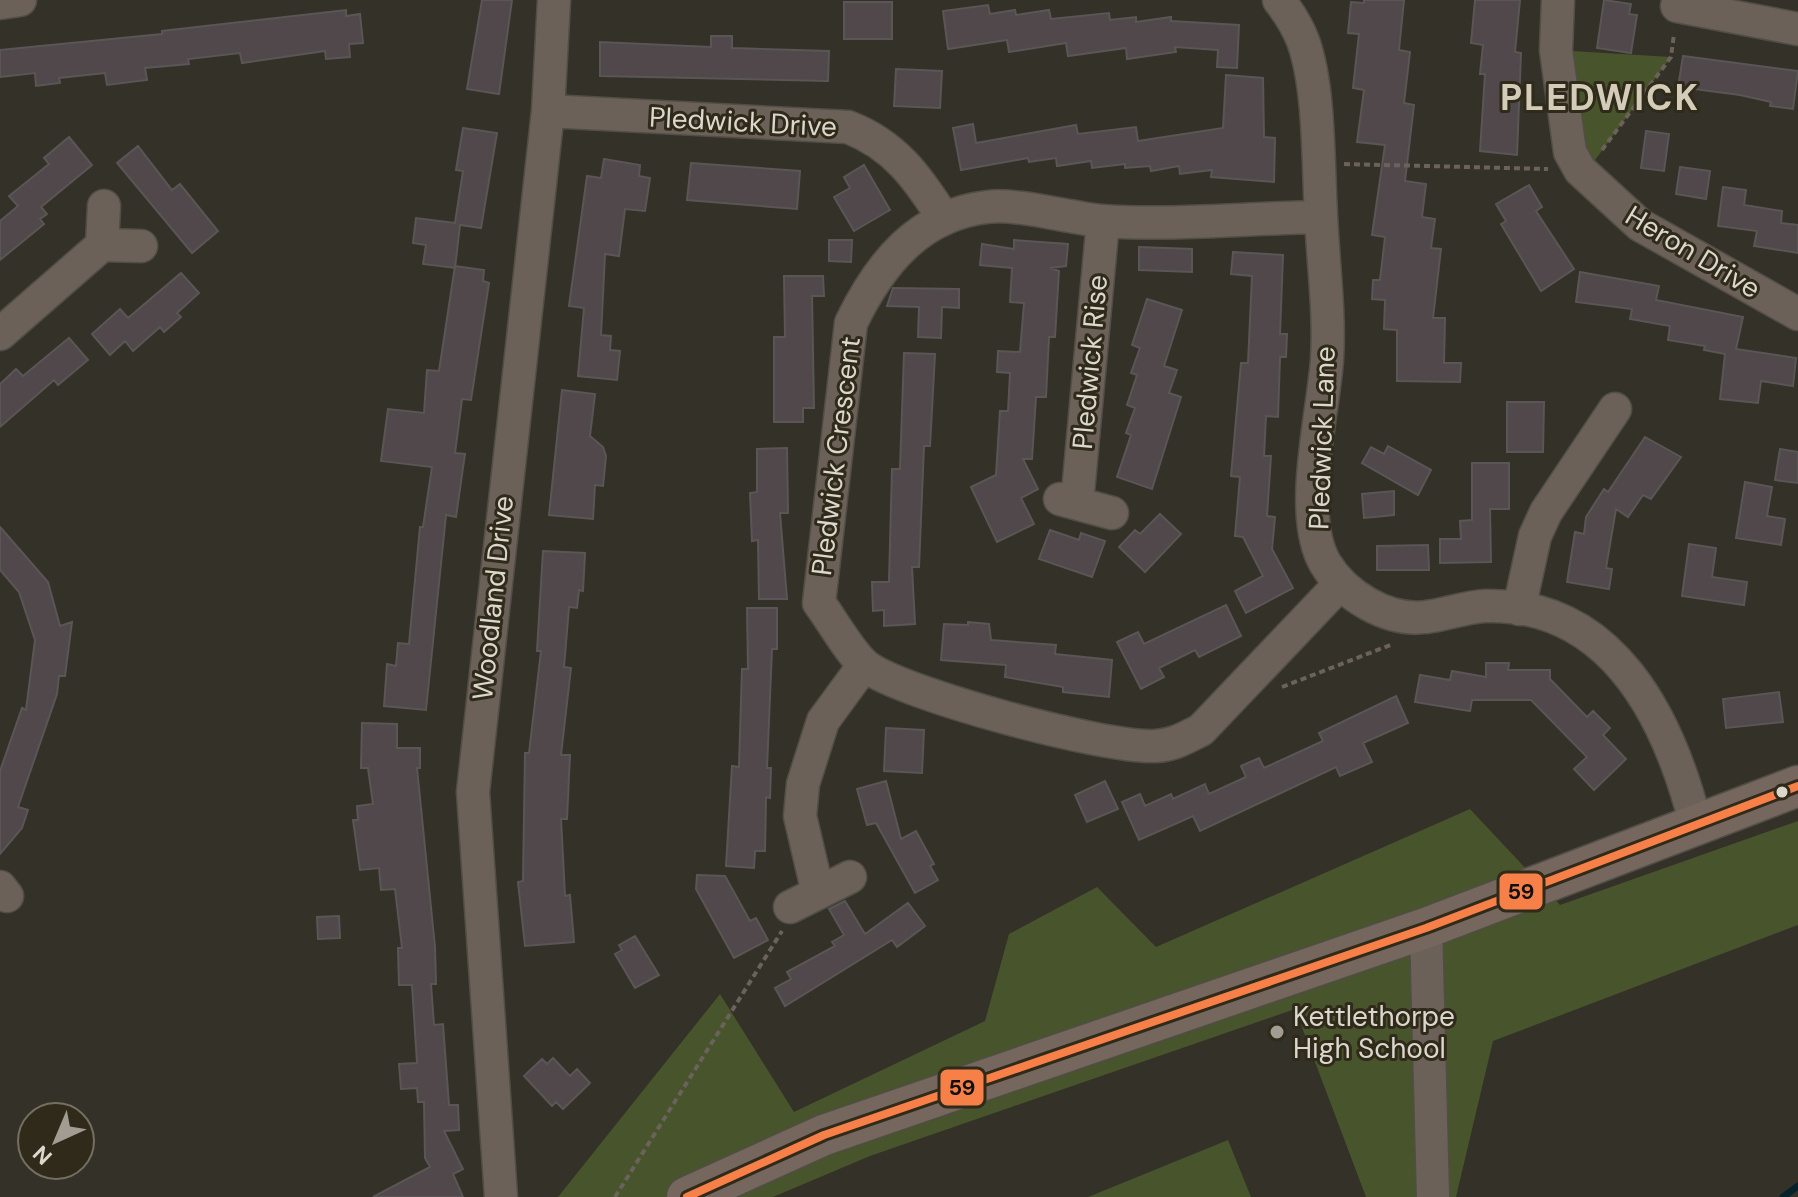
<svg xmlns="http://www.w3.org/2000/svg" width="1798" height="1197" font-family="'DM Sans',sans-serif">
	<rect width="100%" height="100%" fill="#343128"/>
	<path fill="#48542b" d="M1556 50 1671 57 1584 175Z
		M1470 809 1560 905 1798 821V925L1493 1041 1456 1197H1366L1295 1009 870 1156 773 1197H558L720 994 794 1112 985 1021 1009 934 1097 887 1156 947Z
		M1228 1140 1251 1197H1088Z"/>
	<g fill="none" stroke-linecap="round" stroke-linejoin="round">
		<path stroke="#05232b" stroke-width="7" d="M1783 1197 1798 1186"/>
	</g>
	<path fill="#50484b" stroke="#5a5655" stroke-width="2" d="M482 0H512L499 94 467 89Z
		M1364 0H1404L1399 50 1410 52 1404 103 1414 105 1405 181 1426 184 1422 217 1435 219 1431 248 1441 249 1433 318H1445L1444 363H1461L1460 382 1397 381V330L1384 329 1385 300 1372 299 1373 280H1380L1385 237 1372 235 1385 145 1357 142 1364 90 1353 88 1359 34 1348 33 1351 2 1364 3Z
		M1475 0H1520L1515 52 1521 53 1517 155 1480 151 1485 74H1480L1483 45 1471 43Z
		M1604 0 1631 4 1629 14 1637 15 1631 53 1597 48Z
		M844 2H892V39H844Z
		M988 5 990 14 1015 10 1016 15 1049 10 1051 19 1109 13 1110 20 1136 17V22L1171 17V21L1239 25 1237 68 1217 67 1218 50 1175 47 1176 52 1127 59 1126 48 1068 56 1066 43 1009 52 1007 40 948 49 943 11Z
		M346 10V16L360 14 363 43 349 44 350 57 326 59 325 51 242 63 240 53 188 59 189 64 145 68 147 80 107 85 105 73 59 78 60 83 36 86 35 73 0 77V50L162 34V31Z
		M711 36H732V48L829 51 828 81 600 76V42L711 47Z
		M1683 56 1798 71 1793 109 1770 106 1771 102 1740 95 1678 87Z
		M896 69 942 71 940 108 894 106Z
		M1226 75 1263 78 1264 137 1275 138 1274 182 1211 177 1212 170 1180 174 1179 166 1151 171 1150 166 1125 168V164L1092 168 1091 161 1057 166 1056 158 1029 162 1028 158 961 170 953 128 973 124 976 143 1076 125 1078 134 1136 127 1138 141 1223 128Z
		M463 128 497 133 481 228 460 225 455 268 423 264 426 245 413 243 416 218 455 223 463 171 456 170Z
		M1646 131 1669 134 1664 171 1641 168Z
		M69 137 92 165 41 207 47 214 40 219 44 224 0 260V221L18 206 9 196 49 164 44 158Z
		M138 146 172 190 180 184 218 231 192 253 117 163Z
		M604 159 640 165 639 176 650 178 645 211 625 209 619 256 605 254 601 335 611 336 610 350 620 351 617 380 578 376 584 308 569 306 587 176 601 178Z
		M691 163 800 171 797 209 687 200Z
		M864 165 890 210 854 231 834 197 850 188 844 177Z
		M1680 167 1710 171 1706 199 1676 194Z
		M1529 185 1542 207 1536 211 1574 269 1541 291 1501 224 1506 221 1496 204Z
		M1723 187 1746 190 1744 205 1782 211 1781 223 1798 225V253L1754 246 1757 231 1718 226Z
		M829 240H852L851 262 829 261Z
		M1014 240 1068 244 1066 266 1050 268 1059 271 1055 337H1049L1046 397H1036L1032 459H1023L1038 489 1021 498 1034 524 997 542 971 487 996 475 1000 411H1008L1010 373 997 372 998 351 1020 352 1024 303 1010 302 1012 268 980 265 982 244 1014 249Z
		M1139 247 1192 249V272L1139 270Z
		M1233 252 1283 255 1280 334H1287L1286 357H1280L1278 417 1266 416 1264 456H1271L1267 516 1275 517 1272 549 1293 588 1246 613 1235 591 1263 576 1243 537 1235 536 1240 477 1231 476 1241 363H1248L1252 276 1231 274Z
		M455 266 484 270 483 281 489 283 471 400 462 399 455 453 465 454 456 517 446 515 426 710 384 706 387 664 396 666 398 643 409 644 420 527H423L432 467 381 461 388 409 424 413 427 370 439 371Z
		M1580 272 1659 286 1656 300 1743 317 1736 349 1796 358 1793 386 1761 381 1758 403 1720 399 1725 354 1704 350 1705 346 1668 340 1670 326 1630 319 1632 309 1576 302Z
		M181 273 199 293 177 313 181 317 164 332 160 327 133 351 125 341 110 355 92 334 120 309 128 318Z
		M784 276H823L824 296H812L814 408H803V422H774V337H785Z
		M893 288 959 289V308L942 307 941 338 918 337 919 307 887 306Z
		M1147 299 1182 310 1164 366 1177 370 1169 393 1181 397 1152 489 1117 477 1131 435 1126 433 1135 408 1127 405 1137 375 1131 373 1140 348 1132 345Z
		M69 338 88 360 58 385 54 380 0 427V384L16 369 23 376Z
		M904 353 935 354 930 446H924L919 567H912L915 624 884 626V610L873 611 872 582H889L892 469H900Z
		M562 390 595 394 590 436 603 447 606 456 603 486 595 485 593 519 549 515Z
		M1507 402H1544L1543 452H1507Z
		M1645 437 1681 457 1651 499 1643 495 1628 517 1616 509 1606 568 1612 569 1609 589 1567 582 1575 532 1584 534 1586 517 1604 489 1608 492Z
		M1388 446 1431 470 1418 495 1362 463 1371 447 1384 454Z
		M787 448 788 513H780L787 599H759L758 540 752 541 750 493 757 492V449Z
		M1780 449 1798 452V483L1775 480Z
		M1472 463H1509V509H1490L1491 562 1440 563V539H1461L1460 521 1472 520Z
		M1745 482 1772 487 1767 516 1785 519 1781 545 1736 538Z
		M1394 491V515L1364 518 1362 494Z
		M1160 514 1181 534 1145 572 1119 547 1135 530 1140 534Z
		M0 527 48 582 60 626 72 622 65 676H59L57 694 18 807 28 810 22 828 0 854V771L22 708 26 710 35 640 19 592 0 570Z
		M1050 530 1079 540 1081 533 1105 541 1092 577 1039 559Z
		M1689 544 1716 548 1712 577 1747 582 1744 605 1682 596Z
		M1428 545 1429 570H1377V546Z
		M543 551 585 553 583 591 579 590 577 608 569 607 564 667 571 668 561 755H570L567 819H561L565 896 570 895 574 942 525 946 518 882 523 881 525 753H529L541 651H537Z
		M1226 605 1241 636 1199 657 1195 650 1159 668 1164 677 1141 689 1117 642 1138 632 1144 644Z
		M747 608H777V649H772L767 768H771L770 798 766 797 765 851H755L754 868 726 866 732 766 739 767 742 669H748Z
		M968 622 989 624 991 640 1056 645 1055 654 1112 660 1109 697 1063 692V687L1005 677 1006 665 941 660 944 624 968 625Z
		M1486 663H1509L1508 670H1550V679L1587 717 1593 711 1610 728 1603 735 1626 759 1594 790 1574 769 1587 757 1531 700H1472L1470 711 1415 702 1420 675 1450 680 1452 671 1486 677Z
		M1779 692 1783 722 1726 728 1723 699Z
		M1396 696 1408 723 1363 743 1372 762 1340 776 1336 767 1200 831 1193 816 1139 840 1122 802 1140 794 1145 806 1171 794 1173 799 1205 784 1209 794 1246 777 1241 766 1259 758 1264 768 1323 741 1319 733Z
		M362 723 397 724V748H420V768H417L435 947 436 984H431L434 1025 443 1024 449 1105H458L459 1130 444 1131 463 1169 453 1174 463 1197H373L430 1167 425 1158 424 1102H418L417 1088 401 1089 399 1064 417 1063 412 985H399L398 948H402L395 889 381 890 379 868 360 870 353 820H358L357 806 373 804 368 768H361Z
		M886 728 924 730 922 773 884 771Z
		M886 781 901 839 916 831 934 864 930 866 938 880 915 893 876 823 867 825 857 789Z
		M1105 781 1118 809 1087 822 1075 795Z
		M697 875 725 876 750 921 756 918 768 940 734 958 696 889Z
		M845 901 865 934 908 903 925 926 897 947 892 940 785 1006 775 988 791 979 787 972 835 946 832 942 844 935 829 909Z
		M339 916 340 938 318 939 317 917Z
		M635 936 659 975 635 988 615 954 622 950 619 945Z
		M553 1058 570 1076 577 1069 590 1083 563 1109 556 1102 552 1106 524 1076 542 1059 547 1064Z"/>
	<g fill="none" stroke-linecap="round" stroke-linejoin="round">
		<g stroke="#514e47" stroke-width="35">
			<path id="minor" d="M1279 0C1289 13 1297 25 1303 41 1320 87 1318 165 1321 215 1323 263 1330 312 1327 360 1323 415 1297 514 1325 563 1344 595 1387 622 1426 617 1445 615 1465 607 1485 606 1613 602 1669 719 1696 825
				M1558 0 1556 50 1570 152 1580 170 1640 225 1798 314
				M0 3 20 0
				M1677 6 1798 29
				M548 111 848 127C895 145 918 178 944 219
				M104 206 102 245 141 246
				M1321 217C1249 218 1174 226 1102 221 1069 218 1018 203 987 207 918 215 879 265 851 323L819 603C832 620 851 655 867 667 906 695 1106 749 1156 746 1174 745 1185 738 1201 730L1340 584
				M0 334 102 245
				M1060 499 1112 513
				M1077 503 1103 221
				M1519 609 1535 536 1546 512 1615 409
				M0 887 7 896
				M818 893 800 816 803 784 823 721 864 665
				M790 907 850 877
				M1426 928 1433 1197
				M501 1197 473 792 548 111 554 0"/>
		</g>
		<g stroke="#514e47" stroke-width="43">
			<path id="major" d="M687 1197 824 1135 1426 928 1798 786"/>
		</g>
		<path stroke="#6a625b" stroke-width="4" stroke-dasharray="6 4" stroke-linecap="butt" d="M1602 150 1671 57 1674 34
			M1344 164 1548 169
			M1282 687 1393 644
			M615 1197 782 931"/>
		<use href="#minor" stroke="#6c6158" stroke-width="32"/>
		<use href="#major" stroke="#75675d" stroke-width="40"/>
		<g stroke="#2f2a19" stroke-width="14">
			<path id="bus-1" d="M687 1197 824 1135 1426 928 1798 786"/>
		</g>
		<use href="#bus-1" stroke="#f78048" stroke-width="8"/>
	</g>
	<circle fill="#dbd7cd" stroke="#2f2a19" stroke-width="3" cx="1782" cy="792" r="7"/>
	<circle fill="#a19d93" stroke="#2f2a19" stroke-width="3" cx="1277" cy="1032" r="8"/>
	<g text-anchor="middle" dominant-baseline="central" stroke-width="6" stroke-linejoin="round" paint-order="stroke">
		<g font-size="28" fill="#dbd7cd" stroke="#2f2a19">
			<text transform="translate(743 122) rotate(3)">Pledwick Drive</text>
			<text transform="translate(1693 252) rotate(31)">Heron Drive</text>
			<text transform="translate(1090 362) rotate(-85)">Pledwick Rise</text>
			<text transform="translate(1322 438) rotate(-88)">Pledwick Lane</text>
			<text transform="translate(836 456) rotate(-83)">Pledwick Crescent</text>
			<text transform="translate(493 598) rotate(-84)">Woodland Drive</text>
		</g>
		<g font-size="28" fill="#dbd7cd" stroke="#2f2a19" text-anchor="start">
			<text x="1293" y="1016">Kettlethorpe<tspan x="1293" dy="32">High School</tspan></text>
		</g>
		<g font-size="36" font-weight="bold" letter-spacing="2" fill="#d3ccb8" stroke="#2f2a19">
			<text x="1600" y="97">PLEDWICK</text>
		</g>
	</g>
	<g stroke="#2f2a19" stroke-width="3">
		<rect x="1498" y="872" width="46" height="39" rx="8" fill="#f78048"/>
		<rect x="939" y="1068" width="46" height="39" rx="8" fill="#f78048"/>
	</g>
	<g font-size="22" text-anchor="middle" font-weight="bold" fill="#111">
		<text x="1521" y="899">59</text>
		<text x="962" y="1095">59</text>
	</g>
	<g transform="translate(56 1141) rotate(224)"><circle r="38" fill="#2f2a19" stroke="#746f61" stroke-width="2"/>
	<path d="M0-6L14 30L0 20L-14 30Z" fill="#a19d93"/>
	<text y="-12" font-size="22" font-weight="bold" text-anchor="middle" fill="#dbd7cd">N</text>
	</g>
</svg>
